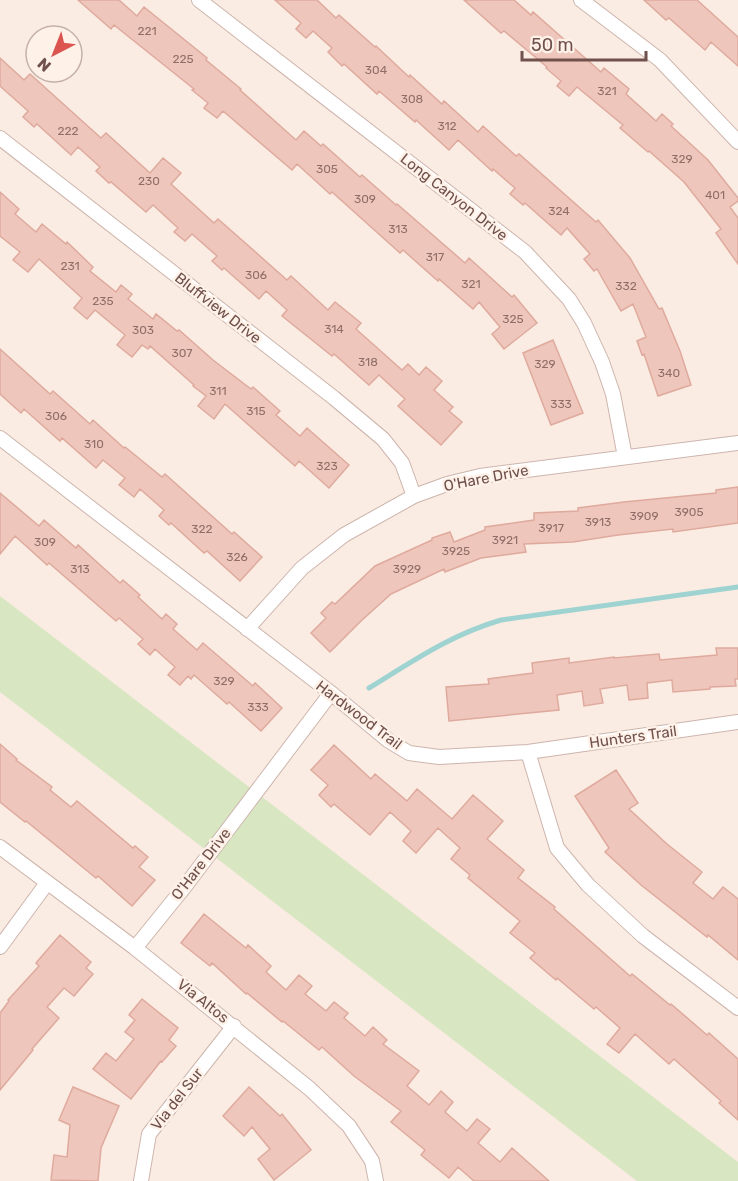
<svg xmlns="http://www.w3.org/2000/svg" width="738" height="1181" font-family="Rubik,sans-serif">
	<rect width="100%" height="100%" fill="#faece2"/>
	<path fill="#d8e6c2" d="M0 596 738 1162V1181H637L0 692Z"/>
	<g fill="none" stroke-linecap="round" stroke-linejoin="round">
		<path stroke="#9fd3d1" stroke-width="5" d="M369 688C413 661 450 635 501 620L738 587"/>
	</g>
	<path fill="#eec6bc" stroke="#dfaa9d" stroke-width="1.5" d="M78 0H119L137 16 144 7 207 58 206 60 241 89 240 90 296 140 304 131 321 146 323 144 360 177 362 175 396 205 397 204 465 263 469 258 512 297 514 295 537 323 504 349 492 334 500 327 479 302 473 309 439 279 438 281 403 250 400 253 332 192 330 194 297 164 292 170 223 111 217 118 204 108 208 103 192 90 194 89 114 25 111 29Z
		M275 0H317L336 18 339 15 375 47 376 46 409 77 410 75 442 104 444 101 478 132 483 126 516 156 519 154 596 222 598 220 630 258 659 309 662 308 680 351 691 385 658 396 644 354 642 355 637 341 646 337 633 304 621 311 597 269 594 271 584 259 590 254 567 228 561 235 525 203 523 205 510 194 515 188 493 169 492 171 458 140 449 150 416 120 415 122 379 91 377 94 344 64 342 66 328 52 332 48 313 31 306 38 296 29 301 23Z
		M464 0H514L531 15 533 12 601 72 604 68 629 89 626 94 656 121 662 114 673 124 671 126 708 160 738 198V201L730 207 738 218V264L716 233 721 229 684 182 649 151 648 152 620 128 623 125 577 87 569 96 557 86 561 81 546 68 547 67 504 31 501 33Z
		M644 0H697L738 37V66L711 42 705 50 669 18 666 20Z
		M0 58 24 80 30 74 101 138 106 133 150 173 163 158 181 173 171 184 214 223 218 219 287 280 291 276 328 310 335 302 361 323 356 329 402 370 408 364 419 375 426 367 442 381 434 390 453 407 449 411 462 422 441 445 398 406 405 399 379 375 369 385 334 354 332 356 282 316 287 310 266 291 259 299 224 268 222 270 212 261 217 256 192 234 185 241 174 232 178 228 153 205 146 212 111 182 109 183 96 171 100 167 78 147 71 155 37 124 34 127 23 117 28 111 0 86Z
		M0 192 19 209 15 214 36 232 42 224 66 244 67 242 93 267 90 271 116 292 121 285 132 294 128 299 153 319 156 314 177 331 179 330 213 360 251 389 253 387 280 411 276 415 300 436 307 428 349 465 329 488 299 461 295 466 225 404 214 419 198 406 206 396 193 386 194 385 150 346 148 349 142 345 132 357 117 345 125 335 95 310 87 319 74 308 82 298 39 259 28 272 13 260 20 252 0 236Z
		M553 340 583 413 551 425 523 353Z
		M0 349 50 394 53 391 90 424 93 420 124 448 125 447 162 477 165 474 232 534 234 532 262 557 240 581 207 551 204 553 171 523 169 525 159 516 164 510 140 489 134 497 119 485 125 478 103 460 96 468 62 438 60 441 24 409 21 413 0 394Z
		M738 487V523L673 532V529L618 535 573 542 524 544 526 552 481 558 445 572 444 569 391 594 361 621 330 652 311 633 326 618 321 613 332 602 335 604 375 566 432 540V538L450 532 454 542 485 530V527L534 520V513L578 511V508L624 502 716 493V490Z
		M0 493 39 526 44 520 76 548 78 545 120 583 123 580 140 595 138 597 162 619 166 614 177 624 173 629 197 650 203 643 253 686 255 683 282 708 261 731 229 702 227 704 194 675 191 679 188 676 180 685 168 675 175 667 155 649 150 655 138 644 143 639 119 618 116 621 49 563 47 565 15 536 0 554Z
		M716 648H738V679H735L736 686 710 687V689L673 692 672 680 647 683 648 698 629 700 627 685 600 689 603 703 584 706 582 691 557 695 559 710 449 721 446 687 489 684 488 679 533 673 532 663 569 658V663L614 657V658L659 654 660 660 717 655Z
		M0 744 17 759 16 760 52 787 50 790 71 807 77 801 133 848 135 846 148 857 139 867 155 880 132 906 98 876 96 878 26 821 25 822 0 802Z
		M334 745 371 779 375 774 407 801 417 789 452 819 473 795 503 821 487 839 524 870 518 878 555 907 554 909 630 976 632 974 670 1005 671 1004 707 1035 709 1033 738 1059V1120L719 1103 721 1101 674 1059 669 1064 635 1034 619 1053 607 1044 620 1028 596 1007 594 1009 557 978 556 980 530 958 535 953 510 933 520 921 468 878 470 875 451 859 460 848 438 828 416 853 403 841 411 831 390 812 370 835 334 804 331 807 319 795 328 785 311 770Z
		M616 770 638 803 629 809 667 844 702 872 693 883 713 899 723 887 738 899V960L708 935 707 937 641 885 605 852 609 848 575 796Z
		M204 914 246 948 248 945 271 966 266 972 286 990 299 975 312 986 305 994 326 1011 334 1002 348 1013 344 1018 365 1036 373 1027 387 1040 383 1044 419 1071 407 1086 429 1105 441 1091 453 1102 445 1112 467 1131 477 1119 490 1129 478 1143 500 1162 512 1148 549 1181H474L458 1167 449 1178 421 1155 425 1150 391 1122 401 1111 354 1076 322 1047 319 1050 283 1021 282 1022 247 993 246 994 212 963 210 966 181 943Z
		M60 935 91 962 86 968 93 974 74 996 64 988 47 1007 59 1018 32 1049 33 1050 0 1090V1013L9 1001 8 1000 39 966 36 963Z
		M142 999 178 1028 169 1040 176 1046 162 1062 161 1061 131 1099 93 1069 106 1053 116 1061 134 1039 125 1032 135 1020 129 1015Z
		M73 1087 119 1106 101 1148 98 1181 51 1180 54 1155 67 1157 70 1125 59 1120Z
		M249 1087 280 1116 282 1114 311 1150 274 1180 258 1159 270 1149 252 1127 244 1136 223 1116Z"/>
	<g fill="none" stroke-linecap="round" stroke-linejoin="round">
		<g stroke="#cdb5ad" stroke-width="16">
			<path id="street" d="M199 0 525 252 569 299 584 323 602 362 613 394 625 457
				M581 0 660 60 738 142
				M0 138 334 398 383 439 402 463 414 496
				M0 438 331 693 389 741 409 753 439 757 528 752 738 722
				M247 629 302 568 344 535 414 496 447 484 480 476 738 443
				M528 752 557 848 588 885 643 936 738 1008
				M0 847 135 948 310 1089 349 1126 372 1161 376 1181
				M0 947 47 883
				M135 948 186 885 331 693
				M141 1181 149 1134 234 1026"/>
		</g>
		<use href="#street" stroke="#fff" stroke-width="14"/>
	</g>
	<g text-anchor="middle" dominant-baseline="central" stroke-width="5" stroke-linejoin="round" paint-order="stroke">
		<g font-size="12" fill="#906e67">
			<text x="147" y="31">221</text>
			<text x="183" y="59">225</text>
			<text x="376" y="70">304</text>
			<text x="607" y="91">321</text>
			<text x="412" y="99">308</text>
			<text x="447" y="126">312</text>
			<text x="68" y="131">222</text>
			<text x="682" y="159">329</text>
			<text x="327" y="169">305</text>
			<text x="149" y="181">230</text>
			<text x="715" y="195">401</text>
			<text x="365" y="199">309</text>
			<text x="559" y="211">324</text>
			<text x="398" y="229">313</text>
			<text x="435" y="257">317</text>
			<text x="70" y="266">231</text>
			<text x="256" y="275">306</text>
			<text x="471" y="284">321</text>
			<text x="626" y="286">332</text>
			<text x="103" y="301">235</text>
			<text x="513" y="319">325</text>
			<text x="334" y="329">314</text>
			<text x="143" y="330">303</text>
			<text x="182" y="353">307</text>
			<text x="368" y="362">318</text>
			<text x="545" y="364">329</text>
			<text x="669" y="373">340</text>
			<text x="218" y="391">311</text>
			<text x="561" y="404">333</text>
			<text x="256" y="411">315</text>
			<text x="56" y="416">306</text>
			<text x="94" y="444">310</text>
			<text x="327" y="466">323</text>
			<text x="689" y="512">3905</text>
			<text x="644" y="516">3909</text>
			<text x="598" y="522">3913</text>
			<text x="551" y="528">3917</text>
			<text x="202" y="529">322</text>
			<text x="505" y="540">3921</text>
			<text x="45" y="542">309</text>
			<text x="456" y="551">3925</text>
			<text x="237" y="557">326</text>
			<text x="80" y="569">313</text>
			<text x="407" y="569">3929</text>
			<text x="224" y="681">329</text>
			<text x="258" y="707">333</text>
		</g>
		<g font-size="15" fill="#70514b" stroke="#fef1e8">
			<text transform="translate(454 197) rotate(38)">Long Canyon Drive</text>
			<text transform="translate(218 308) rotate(38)">Bluffview Drive</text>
			<text transform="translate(486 478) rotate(-11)">O'Hare Drive</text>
			<text transform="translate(359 715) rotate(37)">Hardwood Trail</text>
			<text transform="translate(633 737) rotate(-8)">Hunters Trail</text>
			<text transform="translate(201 864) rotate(-52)">O'Hare Drive</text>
			<text transform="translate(203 1001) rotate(38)">Via Altos</text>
			<text transform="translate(177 1099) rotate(-52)">Via del Sur</text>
		</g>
	</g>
	<g transform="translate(54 54) rotate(222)"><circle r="28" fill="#fef1e8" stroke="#c5b1a9" stroke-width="1.5"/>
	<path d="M0-4.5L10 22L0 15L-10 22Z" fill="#dc544f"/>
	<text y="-9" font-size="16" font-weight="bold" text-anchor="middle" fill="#70514b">N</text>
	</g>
	<path d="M522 51v9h124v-9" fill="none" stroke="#70514b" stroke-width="3"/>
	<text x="531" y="51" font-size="18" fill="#70514b" stroke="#fef1e8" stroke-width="4.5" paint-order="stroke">50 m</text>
</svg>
